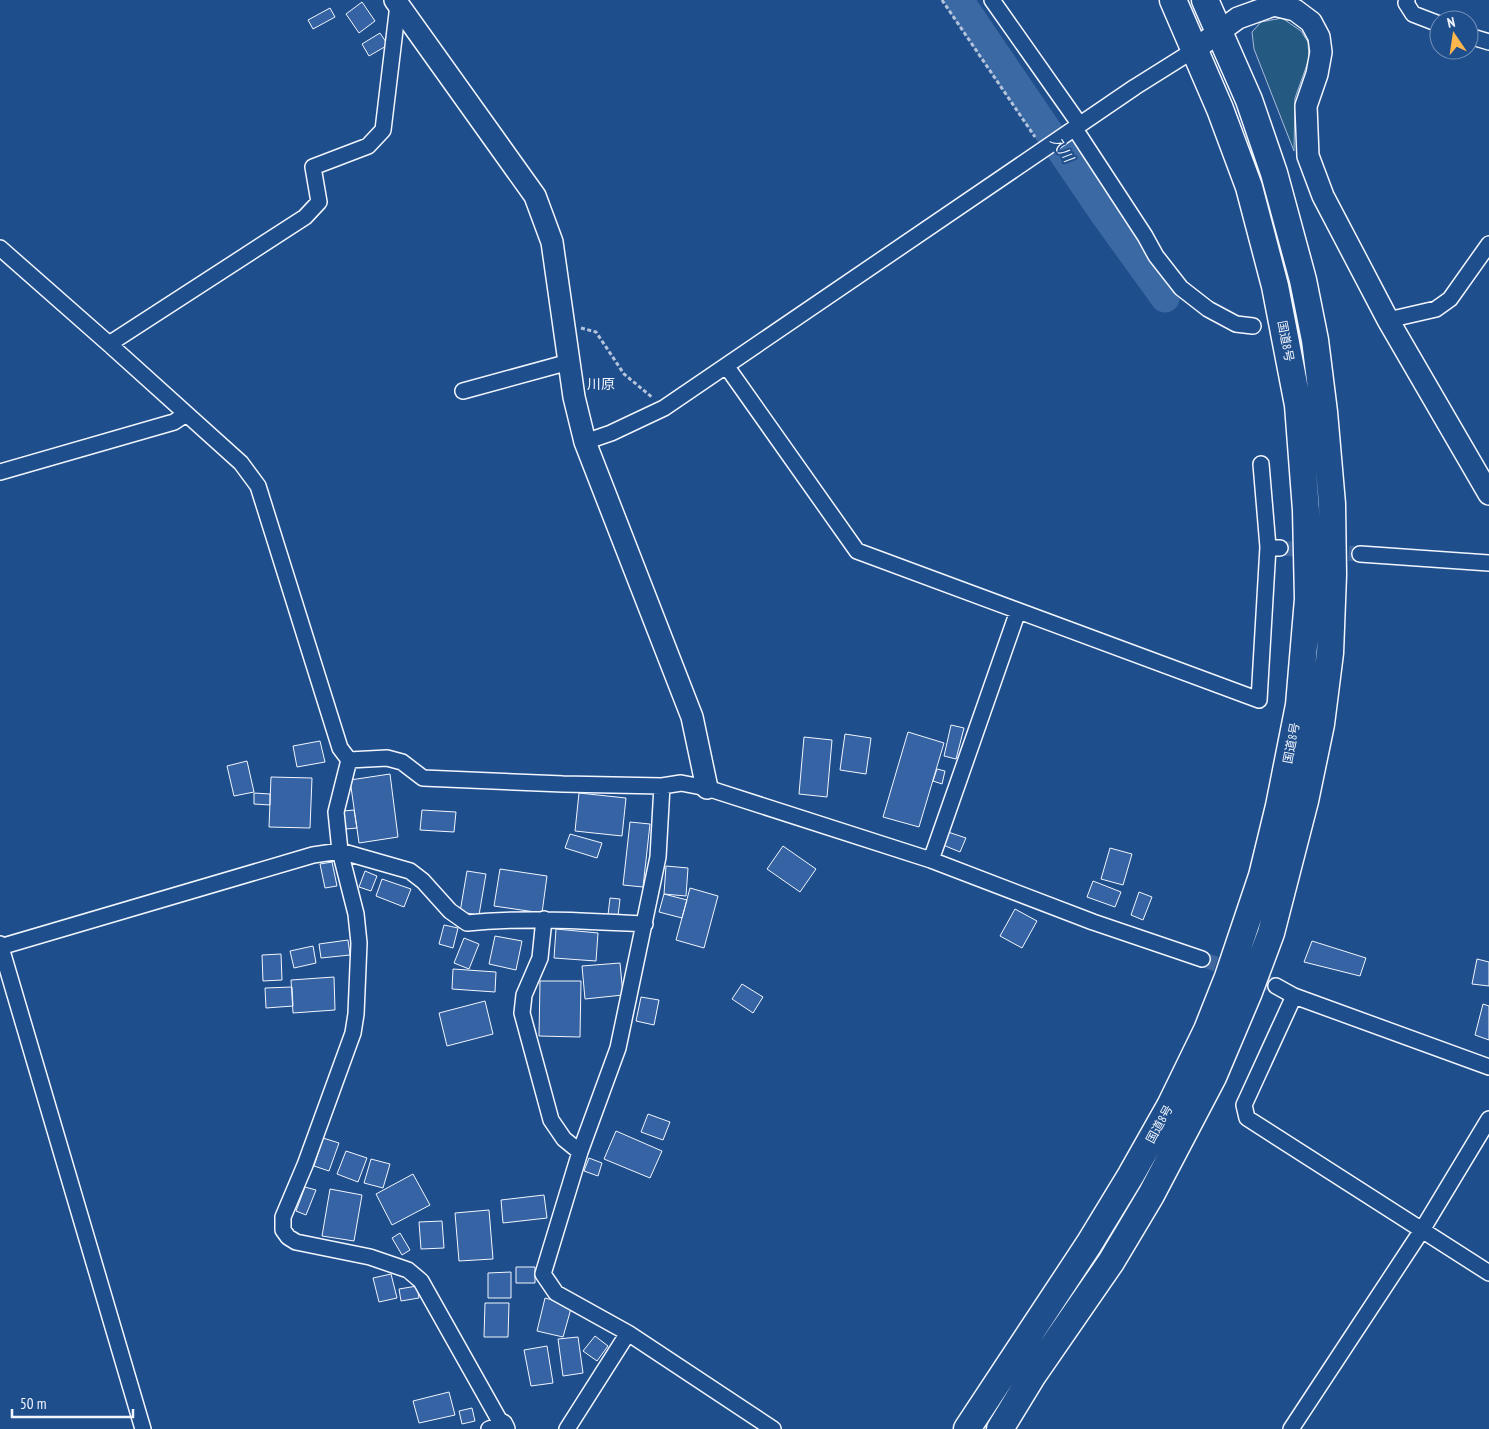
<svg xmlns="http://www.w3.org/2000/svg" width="1489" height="1429" font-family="'PT Sans Narrow','Noto Sans JP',sans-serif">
	<rect width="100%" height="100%" fill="#1f4e8c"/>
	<path fill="#245a82" stroke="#a8bbd7" d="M1282 18 1301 31 1308 42 1309 59 1295 98 1294 151 1254 49 1252 32 1261 22Z"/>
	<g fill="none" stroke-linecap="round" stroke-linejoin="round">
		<path stroke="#3b69a3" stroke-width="29" d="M959 0 1105 215 1165 298"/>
	</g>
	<path fill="#3563a3" stroke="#f2f6ff" d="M362 2 375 21 359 33 346 14Z
		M330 8 335 17 313 29 308 20Z
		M380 33 388 45 369 56 362 44Z
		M951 725 964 728 956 759 944 756Z
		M908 732 944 743 919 827 883 817Z
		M845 734 871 738 866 774 840 770Z
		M804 737 832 740 827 797 799 794Z
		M320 741 325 762 297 767 293 746Z
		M247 761 254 792 234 796 227 766Z
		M937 769 945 771 942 784 933 781Z
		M390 774 398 837 359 843 350 780Z
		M271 777 312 778 310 828 269 827Z
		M254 793 270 794V805L254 804Z
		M579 793 626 798 622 836 575 831Z
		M354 810 357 828 346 829 343 811Z
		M422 810 456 812 454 832 420 830Z
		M630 822 650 824 643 887 623 885Z
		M948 832 966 838 960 852 943 845Z
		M570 834 602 843 597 858 565 848Z
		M783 846 816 869 800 892 767 869Z
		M1110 848 1132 854 1123 885 1101 879Z
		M332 862 337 886 325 888 320 864Z
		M666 866 688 868 686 896 664 894Z
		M500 869 547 876 542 913 494 906Z
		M365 871 377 876 371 891 359 887Z
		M467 871 486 874 479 915 460 912Z
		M382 879 411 889 404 907 376 896Z
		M1093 881 1121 892 1115 907 1087 897Z
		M690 888 718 896 704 948 676 940Z
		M1139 892 1152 897 1143 920 1131 915Z
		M664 894 687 900 682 918 659 912Z
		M610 898 620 899 618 916 608 915Z
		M1015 909 1037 921 1022 948 1000 936Z
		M444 925 458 928 453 948 439 944Z
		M556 929 598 933 596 961 554 958Z
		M495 936 522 941 516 970 489 964Z
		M464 938 479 944 469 969 454 963Z
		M348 940 350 955 321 958 319 944Z
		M1312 941 1366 958 1360 976 1304 962Z
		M313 946 316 963 294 968 290 951Z
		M281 954 282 980 263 981 262 955Z
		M1477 959 1489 962V986L1472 984Z
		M620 963 623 995 585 999 582 966Z
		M453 969 496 972 495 992 452 989Z
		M334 977 335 1010 293 1013 291 980Z
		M540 981H581L580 1037 539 1036Z
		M742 984 763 997 753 1013 732 999Z
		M292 987 293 1006 266 1008 265 988Z
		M641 997 659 1000 654 1025 636 1021Z
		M485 1001 493 1034 447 1046 439 1013Z
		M1483 1004 1489 1006V1040L1475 1035Z
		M648 1114 670 1122 663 1140 641 1132Z
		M616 1131 662 1151 650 1178 604 1159Z
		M323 1138 339 1143 329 1171 314 1166Z
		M346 1151 367 1158 358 1182 337 1174Z
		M589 1158 602 1163 598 1176 584 1171Z
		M371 1159 390 1164 383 1188 364 1183Z
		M413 1174 430 1205 392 1225 376 1194Z
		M305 1187 316 1190 306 1215 296 1211Z
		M330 1189 362 1195 354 1241 322 1236Z
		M544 1195 547 1218 503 1223 501 1200Z
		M489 1210 493 1259 459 1261 455 1213Z
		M442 1221 444 1248 421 1249 419 1222Z
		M400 1233 410 1250 402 1255 392 1238Z
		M516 1267H535V1283H516Z
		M511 1272V1298H488V1273Z
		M391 1274 397 1298 379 1302 373 1278Z
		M417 1286 419 1298 401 1301 399 1289Z
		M545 1298 572 1305 563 1337 537 1331Z
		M485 1303H509L508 1337H484Z
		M595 1336 608 1346 597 1361 583 1351Z
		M578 1337 583 1373 563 1376 558 1339Z
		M547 1346 553 1383 531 1386 524 1350Z
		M449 1392 455 1415 419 1423 413 1401Z
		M472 1408 475 1421 462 1424 459 1411Z"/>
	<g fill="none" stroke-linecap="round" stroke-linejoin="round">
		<path stroke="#3f679d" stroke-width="15" stroke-dasharray="15 8" stroke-linecap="butt" d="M1280 548 1360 554
			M1202 959 1276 986"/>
		<g stroke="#f2f6ff" stroke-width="18">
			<path id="street" d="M992 0 1080 125
				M1407 0 1406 3 1413 14 1439 24
				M1469 36 1489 42
				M1075 129 1145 236 1156 256 1181 288 1208 309 1236 324 1253 326
				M0 248 109 344 241 463 258 486 340 748 349 760
				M1388 320 1436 309 1450 299 1489 244
				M109 344 305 217 319 202 313 167 368 146 383 130 398 5
				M727 367 857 551 1259 700 1268 547 1280 548
				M463 391 569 362
				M585 442 611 433 664 408 1135 87 1194 50
				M1261 464 1268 547
				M0 472 174 422 186 414
				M1360 554 1489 563
				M349 760 387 758 402 762 423 778 563 784 662 786 681 783 707 788 931 860 1093 922 1202 959
				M349 760 336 812 340 851 356 914 359 943 356 1014 353 1033 305 1165 283 1217V1230L288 1237 296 1242 370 1257 408 1270 421 1281 502 1425 489 1429
				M662 786 658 857 618 1048 580 1152 543 1274 556 1293 628 1333 773 1429
				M931 860 1018 611
				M544 919 540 958 524 995 522 1013 551 1120 564 1139 580 1152
				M0 944 143 1429
				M0 947 313 855 340 851 410 871 423 881 450 911 467 923C526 917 585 921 645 924
				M1276 986 1294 996 1489 1067
				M1294 996 1244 1105 1247 1118 1489 1273
				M567 1429 628 1333
				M1291 1429 1422 1230 1489 1119"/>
		</g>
		<g stroke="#f2f6ff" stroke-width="24">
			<path id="secondary" d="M395 0 535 196 552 242 574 397 585 442 692 717 707 788
				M1194 50 1238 18 1274 5 1295 10 1311 22 1319 37 1321 52 1317 74 1306 106 1308 156 1323 196 1388 320 1489 494
				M502 1425 504 1429"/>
		</g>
		<g stroke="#f2f6ff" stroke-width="29">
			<path id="highway" d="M967 1429 1089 1244 1131 1175 1170 1106 1207 1030 1228 977 1262 876 1279 806 1299 705 1308 599 1306 510 1298 405 1275 286 1249 187 1220 109 1173 0
				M1000 1429 1033 1375 1111 1262 1151 1195 1213 1077 1249 992 1271 933 1305 801 1321 724 1330 653 1333 575 1332 504 1324 412 1315 340 1303 280 1274 173 1249 100 1205 0"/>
		</g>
		<path stroke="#b3c4dc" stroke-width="3" stroke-dasharray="4 2.5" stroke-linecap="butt" d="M942 0 1035 137
			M581 328 596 332 624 374 653 398"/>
		<use href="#street" stroke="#1f4e8c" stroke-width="15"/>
		<use href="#secondary" stroke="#1f4e8c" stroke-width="21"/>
		<use href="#highway" stroke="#1f4e8c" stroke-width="26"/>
	</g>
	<g text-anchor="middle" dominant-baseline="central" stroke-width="4" stroke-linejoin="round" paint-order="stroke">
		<g font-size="12" fill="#f2f6ff" stroke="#1f4e8c">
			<text transform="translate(1286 341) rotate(79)">国道8号</text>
			<text transform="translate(1291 743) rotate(-79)">国道8号</text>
			<text transform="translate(1159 1124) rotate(-61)">国道8号</text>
		</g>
		<g font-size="14" font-style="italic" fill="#f2f6ff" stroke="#1f4e8c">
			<text transform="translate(1062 149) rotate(55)">入川</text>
		</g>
		<g font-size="14" fill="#f2f6ff" stroke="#1f4e8c">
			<text x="601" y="384">川原</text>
		</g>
	</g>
	<g transform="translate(1454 35) rotate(347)"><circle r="24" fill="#1f4e8c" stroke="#7391ba"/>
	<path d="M0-4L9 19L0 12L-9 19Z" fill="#ffb74d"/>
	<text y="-8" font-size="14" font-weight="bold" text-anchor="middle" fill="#f2f6ff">N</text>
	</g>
	<path d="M12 1409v8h121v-8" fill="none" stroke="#f2f6ff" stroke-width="2.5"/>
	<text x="20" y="1409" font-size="15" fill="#f2f6ff" stroke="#1f4e8c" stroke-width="4" paint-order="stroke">50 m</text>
</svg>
